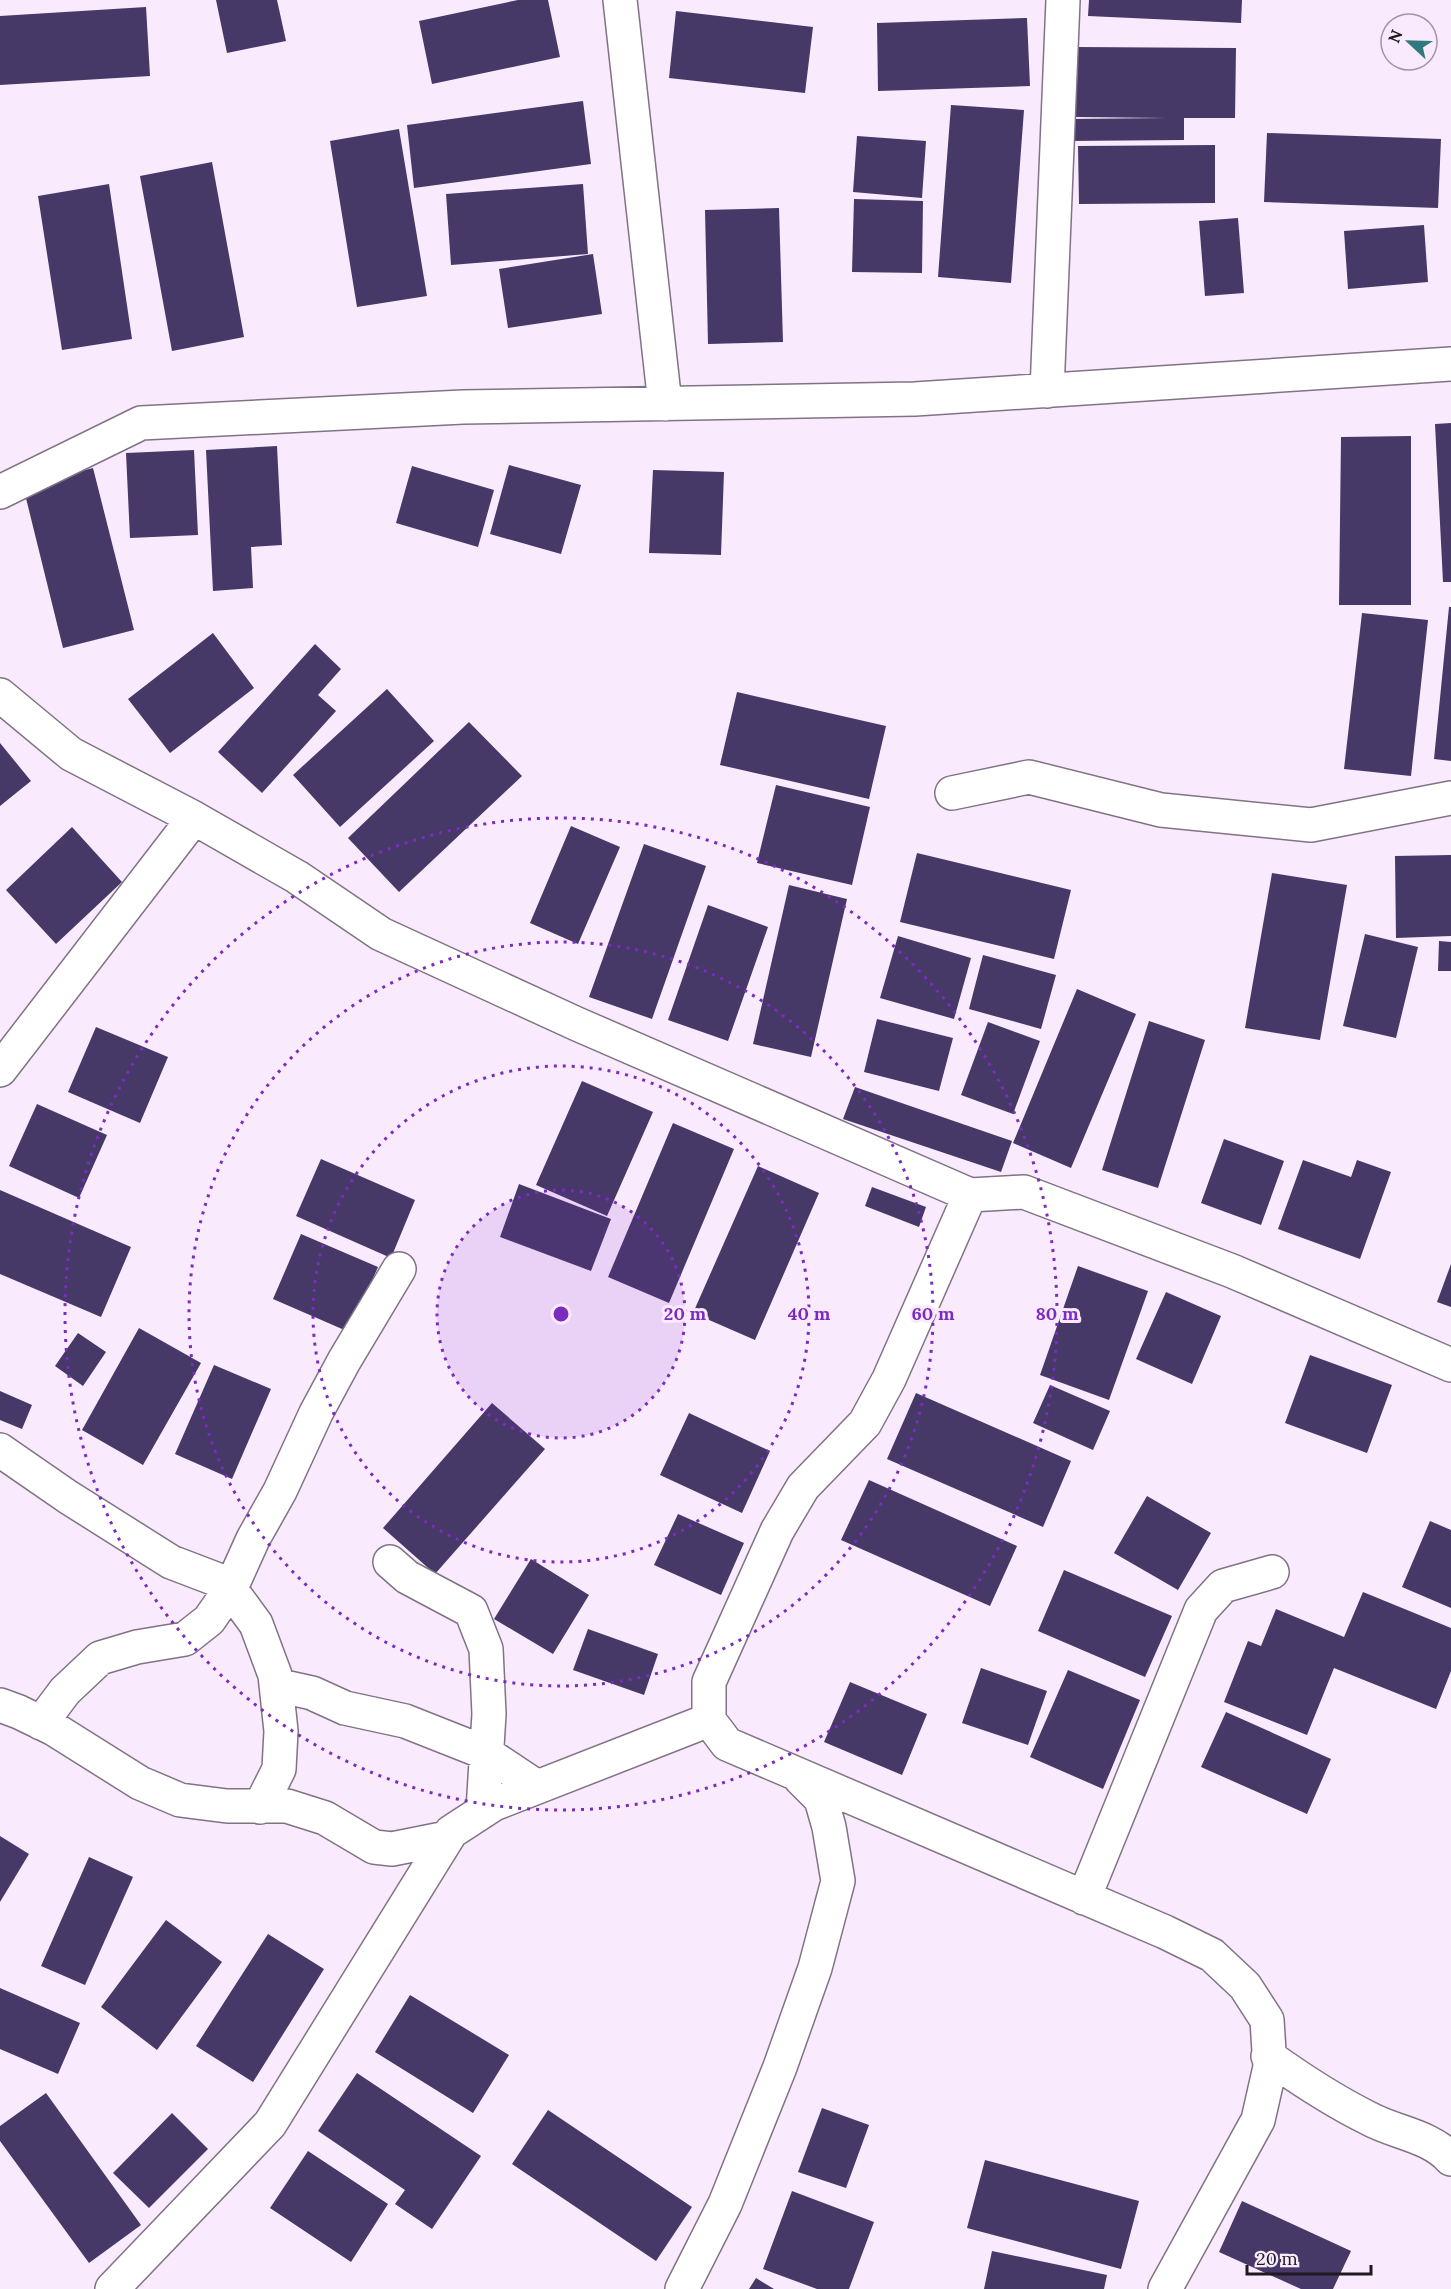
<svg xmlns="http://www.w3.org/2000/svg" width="1451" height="2289" font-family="Lora,serif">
	<rect width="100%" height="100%" fill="#f9eafd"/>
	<path fill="#463867" d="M216 0H277L286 41 227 53Z
		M518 0H548L560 57 432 84 419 21Z
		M1089 0H1242L1241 23 1088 16Z
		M146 7 150 76 0 85V16Z
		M676 11 813 27 805 93 669 78Z
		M1027 18 1030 86 878 91 877 23Z
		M1076 47 1236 48 1235 118H1184V140L1067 141V119L1167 118 1076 117Z
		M583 101 591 164 414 188 407 125Z
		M951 105 1024 110 1011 283 938 277Z
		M399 129 427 296 357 307 330 141Z
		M1267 133 1441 139 1438 208 1264 202Z
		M857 136 926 141 922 198 853 192Z
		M1215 145V203L1079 204 1078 146Z
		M212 162 244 337 172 351 140 176Z
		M109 184 132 339 62 350 38 196Z
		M583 184 588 254 451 265 446 194Z
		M854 199 923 201 922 273 852 272Z
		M779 208 783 342 708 344 705 210Z
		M1238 218 1244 293 1205 296 1199 221Z
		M1424 225 1428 282 1348 289 1344 231Z
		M593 254 602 314 508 328 499 269Z
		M1451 423V582H1443L1435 424Z
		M1411 436V605H1339L1341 437Z
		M277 446 282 545 251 547 253 588 213 591 206 450Z
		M194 450 198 535 130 538 126 453Z
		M509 465 581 485 561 554 490 534Z
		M412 466 494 490 478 547 396 523Z
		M93 468 134 630 63 648 23 486Z
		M653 470 724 472 721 555 649 553Z
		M1449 607H1451V761L1434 759Z
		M1362 613 1428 620 1411 776 1344 769Z
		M213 633 254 688 170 753 128 699Z
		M315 644 341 669 318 695 336 711 262 793 218 752Z
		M387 689 434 741 340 827 293 775Z
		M737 692 886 726 869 799 720 765Z
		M469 722 522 776 399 892 348 838Z
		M0 743 31 781 0 806Z
		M776 785 870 807 852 885 757 863Z
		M571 826 620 847 578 944 530 923Z
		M72 827 122 882 56 944 6 890Z
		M644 844 706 866 652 1019 589 997Z
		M917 853 1071 890 1054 959 900 922Z
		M1451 855V936L1396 938 1395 856Z
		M1272 873 1347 885 1320 1040 1245 1028Z
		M789 885 847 899 811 1057 753 1044Z
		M708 905 768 927 728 1041 668 1020Z
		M1365 934 1418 947 1396 1038 1343 1026Z
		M898 936 971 958 954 1019 880 998Z
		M1439 941 1451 942V971H1438Z
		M983 955 1056 975 1041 1029 969 1009Z
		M1077 989 1136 1014 1071 1168 1013 1143Z
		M877 1019 953 1038 939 1091 864 1072Z
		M1149 1021 1205 1040 1158 1188 1102 1170Z
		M988 1022 1040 1041 1013 1114 961 1095Z
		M96 1027 168 1057 140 1123 68 1092Z
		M582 1081 653 1112 607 1216 536 1185Z
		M855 1087 1012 1141 1001 1172 843 1119Z
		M37 1104 107 1135 79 1198 9 1166Z
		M673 1123 734 1149 669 1303 608 1277Z
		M1224 1139 1284 1161 1261 1225 1201 1203Z
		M321 1159 415 1200 391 1258 296 1216Z
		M1303 1160 1351 1177 1357 1160 1391 1172 1360 1259 1278 1229Z
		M758 1166 819 1193 755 1340 693 1313Z
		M519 1184 611 1219 591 1271 500 1237Z
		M872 1187 926 1207 919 1227 865 1206Z
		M0 1190 131 1247 101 1317 0 1274Z
		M301 1234 378 1267 349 1332 273 1299Z
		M1451 1264V1307L1437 1302Z
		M1078 1266 1148 1291 1109 1400 1040 1375Z
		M1166 1292 1221 1316 1192 1384 1136 1359Z
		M139 1328 201 1363 143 1465 82 1430Z
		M78 1333 106 1352 83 1386 55 1366Z
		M1310 1355 1392 1385 1367 1453 1285 1423Z
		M214 1365 271 1389 232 1479 175 1454Z
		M1050 1385 1110 1411 1093 1450 1033 1423Z
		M0 1391 32 1405 22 1429 0 1420Z
		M916 1393 1071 1461 1043 1527 887 1459Z
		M492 1403 545 1449 435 1574 383 1528Z
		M689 1413 770 1451 742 1513 660 1475Z
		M869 1480 1017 1546 990 1606 841 1540Z
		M1147 1496 1211 1533 1178 1590 1114 1553Z
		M678 1514 744 1543 721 1595 654 1565Z
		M1430 1521 1451 1530V1608L1402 1587Z
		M531 1559 589 1595 553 1654 494 1619Z
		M1064 1570 1172 1616 1145 1677 1038 1631Z
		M1363 1592 1451 1628V1671L1436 1709 1334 1668 1307 1735 1224 1702 1248 1641 1261 1646 1276 1609 1344 1637Z
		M588 1629 658 1654 644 1695 573 1670Z
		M981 1668 1047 1691 1028 1745 962 1723Z
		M1068 1670 1140 1700 1103 1789 1030 1757Z
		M850 1682 927 1714 902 1775 824 1742Z
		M1226 1712 1331 1759 1307 1814 1201 1767Z
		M0 1836 29 1854 0 1902Z
		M89 1857 133 1877 85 1985 41 1966Z
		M166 1920 222 1962 157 2050 101 2007Z
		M268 1934 324 1969 253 2082 196 2046Z
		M0 1988 80 2023 58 2074 0 2049Z
		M410 1995 509 2055 473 2113 375 2052Z
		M357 2073 481 2156 432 2229 395 2204 405 2190 318 2131Z
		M46 2093 141 2225 89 2263 0 2141V2126Z
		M822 2108 869 2125 846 2188 798 2172Z
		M548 2110 692 2207 656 2261 512 2164Z
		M172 2113 208 2149 149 2208 113 2173Z
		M308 2151 388 2204 351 2262 270 2208Z
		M985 2160 1139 2201 1121 2269 967 2228Z
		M792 2191 874 2222 849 2289H817L763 2269Z
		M1242 2201 1351 2251 1333 2289H1301L1219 2252Z
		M992 2251 1107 2275 1104 2289H984Z
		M756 2278 774 2289H749Z"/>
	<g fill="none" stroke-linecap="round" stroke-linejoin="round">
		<g stroke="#807384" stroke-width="36">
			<path id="street" d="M620 0 665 404
				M1047 391 1063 0
				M0 492 141 423 463 407 915 399 1451 364
				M0 695 71 754 194 818 297 877 381 934 577 1024 970 1195 1024 1192 1232 1271 1451 1365
				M952 793 1029 777 1161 810 1311 825 1451 798
				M0 1070 194 818
				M970 1195 889 1379 865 1423 803 1487 777 1531 709 1682V1720L727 1744 1165 1932 1212 1955 1245 1986 1267 2020 1270 2067 1258 2120 1165 2289
				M0 1450 68 1497 171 1562 226 1583 256 1624 275 1675 281 1731 279 1769 260 1807
				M390 1562 407 1577 471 1611 486 1649 489 1714 483 1810
				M276 1685 312 1693 345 1708 405 1721 486 1753 537 1787
				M0 1705 19 1712 54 1729 140 1783 180 1800 227 1806H287L325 1818 374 1847 392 1849 447 1838
				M41 1723 65 1691 100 1658 137 1647 185 1639 209 1620 230 1590 253 1539 280 1491 316 1413 344 1361 399 1269
				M1084 1898 1201 1610 1223 1586 1272 1572
				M1268 2056C1300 2079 1332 2100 1368 2118 1395 2133 1429 2135 1451 2159
				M112 2289 270 2124 451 1832 494 1804 709 1720
				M682 2289 725 2204 780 2067 815 1968 838 1881 829 1827 821 1799 800 1778"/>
		</g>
		<use href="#street" stroke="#fff" stroke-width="33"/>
	</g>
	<circle cx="561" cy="1314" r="124" fill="#7b2cbf" fill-opacity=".12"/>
	<g fill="none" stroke="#7b2cbf" stroke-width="3" stroke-dasharray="3 6">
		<circle cx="561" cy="1314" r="124"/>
		<circle cx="561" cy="1314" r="248"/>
		<circle cx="561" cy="1314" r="372"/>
		<circle cx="561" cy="1314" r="496"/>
	</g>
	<circle cx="561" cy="1314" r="9" fill="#7b2cbf" stroke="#f9eafd" stroke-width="3"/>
	<g font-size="18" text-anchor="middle" font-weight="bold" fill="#7b2cbf" stroke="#f9eafd" stroke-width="6" stroke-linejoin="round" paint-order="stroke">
		<text x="685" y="1320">20 m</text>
		<text x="809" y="1320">40 m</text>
		<text x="933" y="1320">60 m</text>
		<text x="1057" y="1320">80 m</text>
	</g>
	<g transform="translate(1409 42) rotate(292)"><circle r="28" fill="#f9eafd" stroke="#a296a5" stroke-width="1.5"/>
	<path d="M0-4.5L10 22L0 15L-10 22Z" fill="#317981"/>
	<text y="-9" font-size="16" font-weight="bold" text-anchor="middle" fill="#1f1920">N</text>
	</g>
	<path d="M1247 2265v9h124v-9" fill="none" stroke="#1f1920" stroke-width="3"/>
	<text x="1256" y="2265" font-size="18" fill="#1f1920" stroke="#f9eafd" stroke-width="4.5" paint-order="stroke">20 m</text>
</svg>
